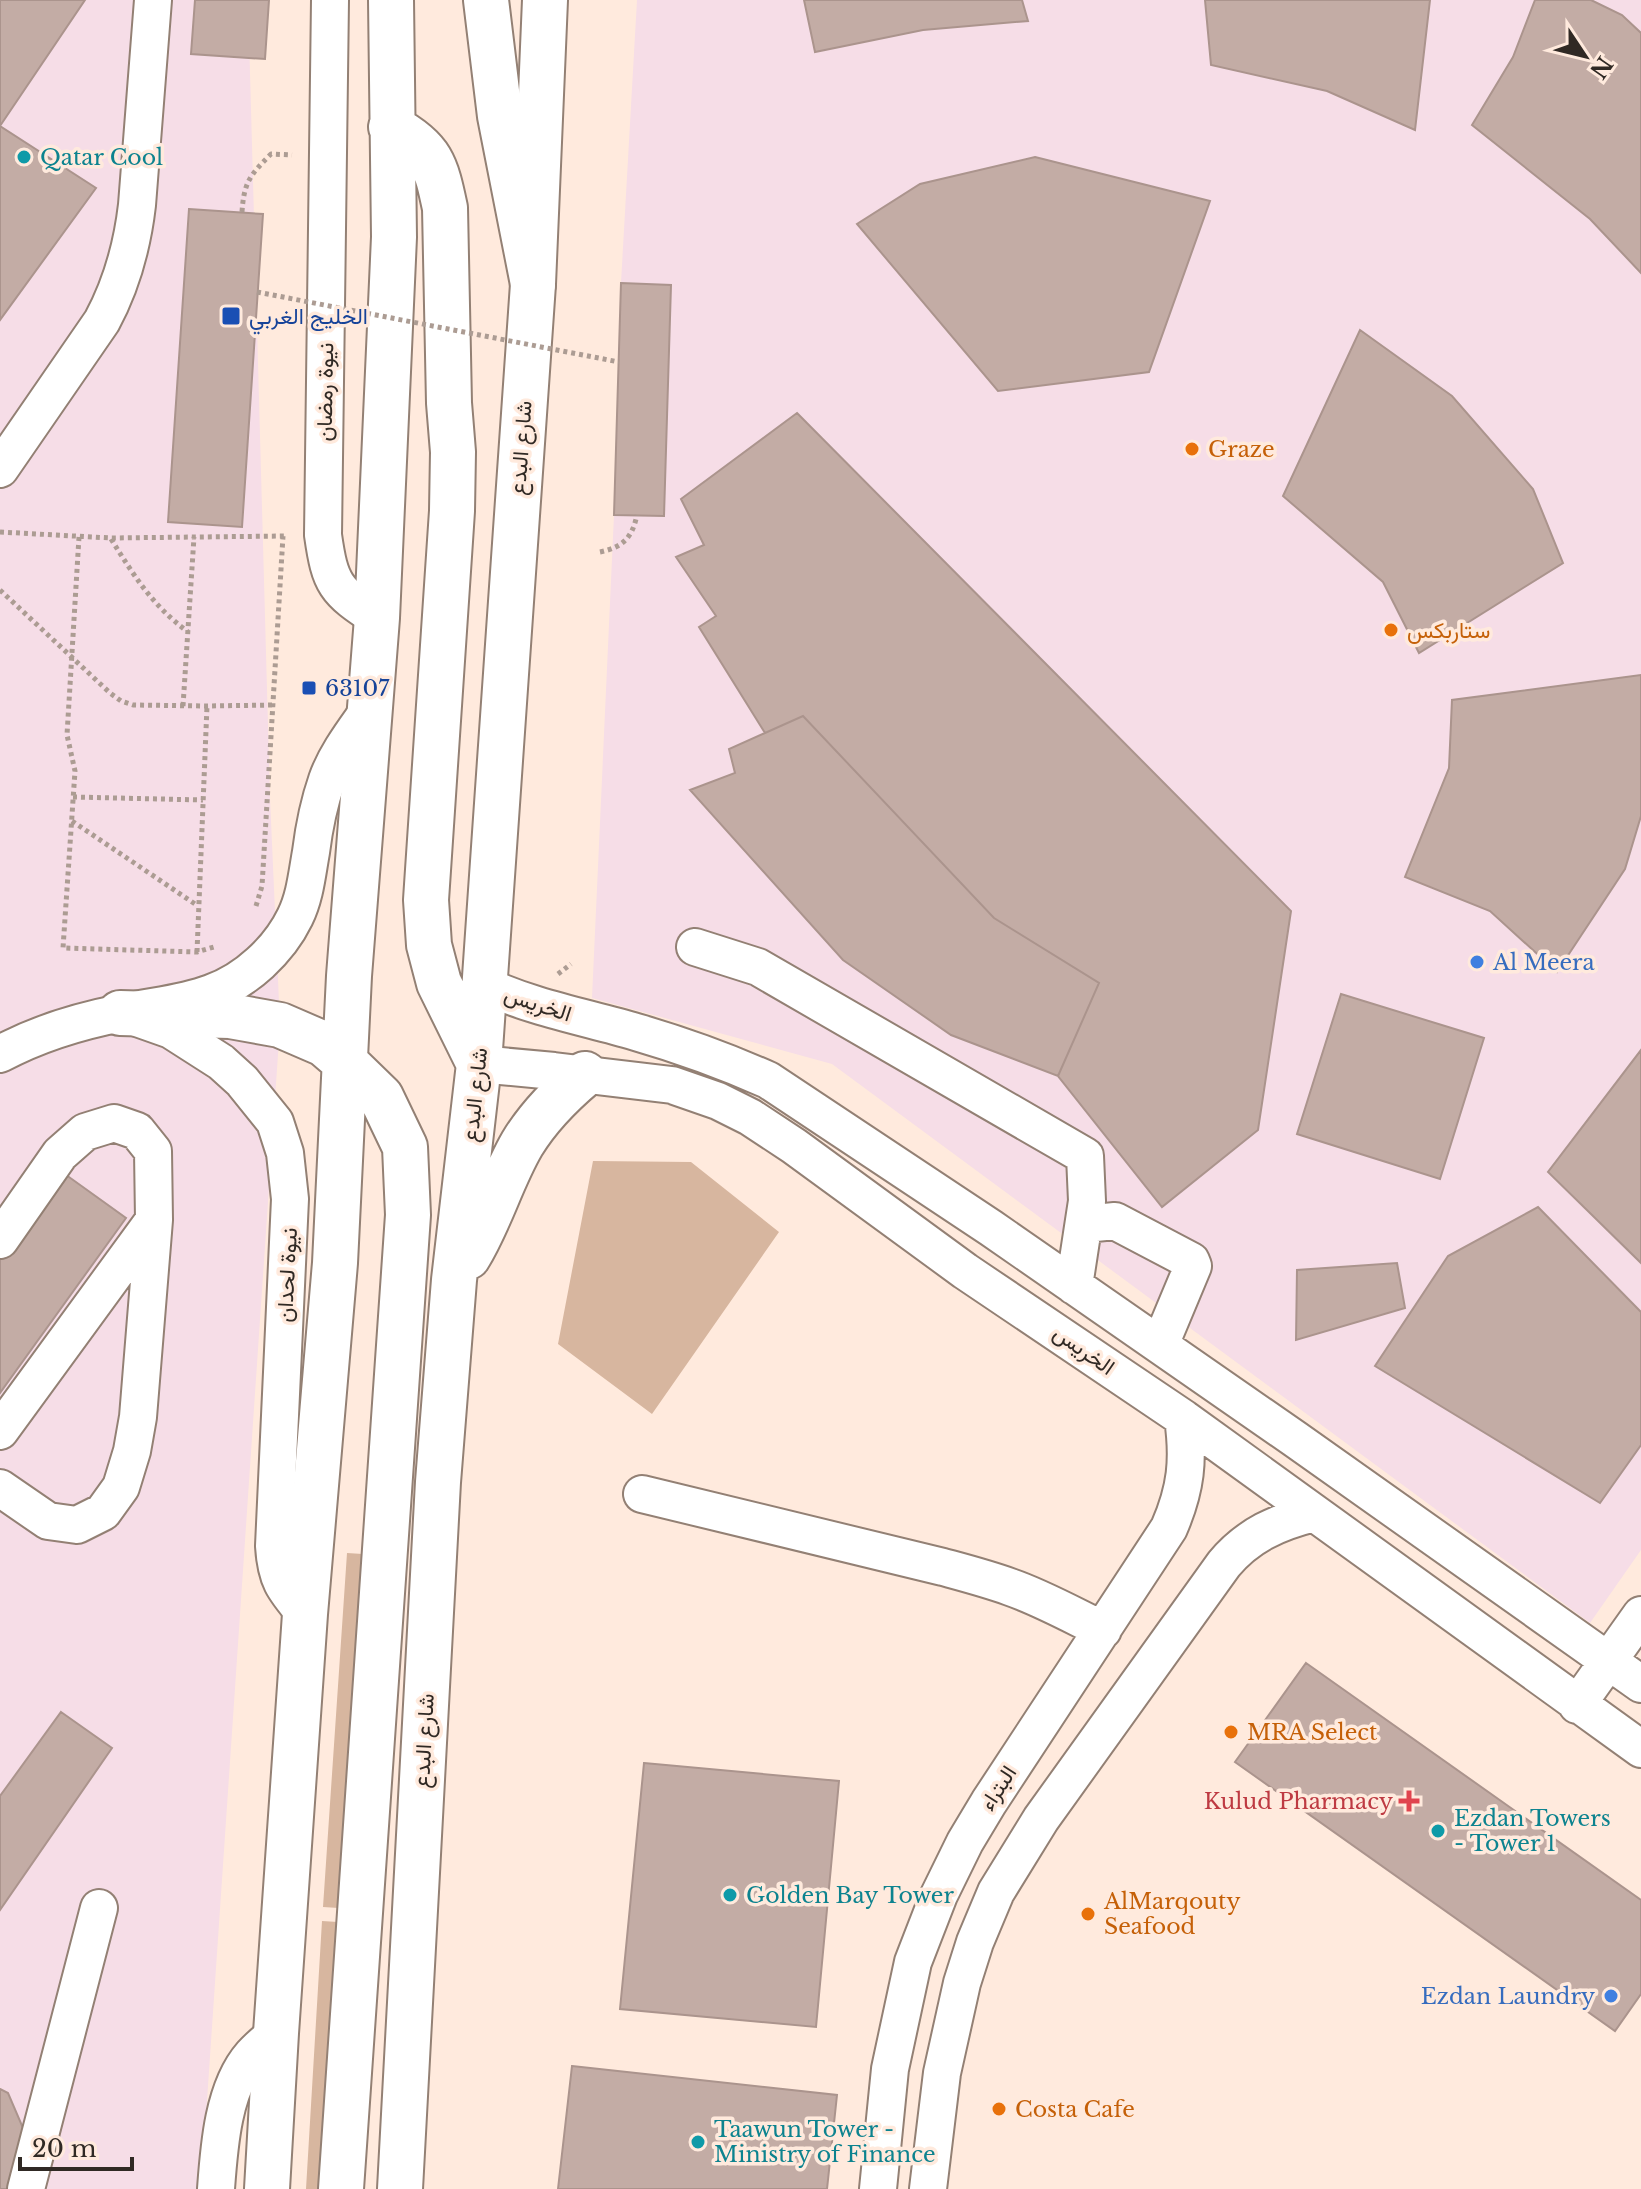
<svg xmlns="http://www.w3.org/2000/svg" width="1641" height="2189" font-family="'Libre Baskerville',Vazirmatn,serif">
	<rect width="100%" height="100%" fill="#ffeadd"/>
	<path fill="#f6dde7" d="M0 0H248L270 798 280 1025 201 2189H0Z
		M637 0H1641V1550L1590 1623 832 1064 592 998 614 515H664L671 285 621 283Z"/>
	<path fill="#d7b69f" d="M593 1161 691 1162 779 1232 652 1414 558 1344Z
		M347 1553 394 1556 370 1910 323 1907Z
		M322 1921 370 1924 354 2189H306Z"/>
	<path fill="#c3aca5" stroke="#ab948d" stroke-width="2" d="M0 0H85L0 126 96 188 0 320Z
		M195 0H269L265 59 191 54Z
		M804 0H1022L1028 21 923 30 815 52Z
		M1205 0H1430L1415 130 1327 91 1211 65Z
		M1535 0H1591L1622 15 1641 33V273L1590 219 1472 125 1513 57Z
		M1035 157 1210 201 1149 372 998 391 857 224 920 184Z
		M189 209 263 214 242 527 168 522Z
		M621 283 671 285 664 516 614 515Z
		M1360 330 1452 396 1533 489 1563 563 1419 653 1383 582 1283 496Z
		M797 413 1291 911 1258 1130 1162 1207 1058 1076 1099 983 994 918 803 716 765 733 699 627 716 616 676 557 704 545 681 499Z
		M1641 675V816L1625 869 1557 972 1490 911 1405 877 1449 768 1452 700Z
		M803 716 994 918 1099 983 1058 1076 951 1035 843 960 690 790 735 773 729 749Z
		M1341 994 1484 1038 1440 1179 1297 1134Z
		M1641 1050V1263L1548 1172Z
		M62 1172 126 1218 0 1393V1258Z
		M1538 1207 1641 1312V1445L1600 1503 1375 1366 1448 1256Z
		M1397 1263 1405 1308 1296 1340 1297 1270Z
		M1306 1663 1641 1900V1994L1615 2031 1235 1762Z
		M61 1712 112 1748 0 1910V1796Z
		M644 1763 839 1781 816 2027 620 2009Z
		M572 2066 837 2095 827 2189H558Z
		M0 2089 8 2093 26 2135 9 2189H0Z"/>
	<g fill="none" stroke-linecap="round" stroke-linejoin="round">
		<g stroke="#938074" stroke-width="40">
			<path id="minor" d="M330 0 323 535C330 584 335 591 377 618
				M0 469 102 321C122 284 132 248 137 205L153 0
				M695 947 758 967 1085 1156 1087 1201 1074 1286
				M484 985C533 1008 585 1017 636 1032 681 1045 725 1061 768 1080L991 1228 1295 1439 1641 1684
				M137 1018 171 1030 221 1062 242 1081 275 1122 285 1153 290 1199 274 1546C276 1580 284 1589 305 1614
				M0 1054C37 1034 80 1021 121 1013 151 1006 182 1004 211 993 246 981 279 950 295 917 305 897 307 874 311 852 314 828 319 803 327 780 336 754 355 730 371 707
				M479 1064 554 1071 672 1085 718 1101 750 1117 794 1146 965 1271 1183 1418 1641 1749
				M1083 1227 1095 1223 1115 1221 1191 1261 1193 1266 1160 1345
				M0 1240 60 1154 85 1132 114 1123 137 1131 153 1151 154 1220 138 1417 132 1451 121 1487 103 1512 77 1525 48 1521 0 1488
				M0 1431 154 1220
				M642 1494 943 1567C965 1573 988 1579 1010 1587 1042 1598 1072 1615 1103 1630
				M1577 1705 1641 1615
				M26 2189 99 1908
				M216 2189C219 2147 223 2088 252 2055 259 2047 268 2040 276 2033
				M878 2189 890 2069 913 1962 939 1895 965 1842 989 1802 1169 1528C1186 1489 1189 1460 1183 1418
				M928 2189 942 2073 962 1983 975 1942 996 1892 1041 1819 1224 1564C1248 1535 1278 1522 1314 1513"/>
		</g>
		<g stroke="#938074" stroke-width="48">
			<path id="major" d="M391 127C432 149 436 165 445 208L449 403 453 452 452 511 426 900 429 945 439 983 478 1062
				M120 1013 230 1016 280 1025 324 1044 345 1062 381 1097 405 1147 408 1215 341 2189
				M468 1257C490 1222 501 1180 522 1144 539 1116 560 1095 585 1074
				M267 2189 276 2033 305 1614 335 1263 349 976 377 618 394 237 391 0
				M400 2189 438 1482 454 1280 479 1064 533 284 545 0"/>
		</g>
		<g stroke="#938074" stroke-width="48">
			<path id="highway" d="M486 0 500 116 533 284"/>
		</g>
		<path stroke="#ac9c93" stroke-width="5" stroke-dasharray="4 4" stroke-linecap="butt" d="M242 212C244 182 250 175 271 154L292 155
			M0 532 111 538 286 536
			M79 537 67 735 75 771 63 948 197 952 217 946
			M111 539C135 577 151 604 188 632
			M600 552C623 547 632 538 637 515
			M0 590 110 693 121 701 133 705 207 706 273 705
			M183 706 194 537
			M73 797 203 800
			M72 821 198 906
			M256 906 262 886 283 536
			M197 952 207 706
			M558 974 571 964"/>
		<use href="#minor" stroke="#fff" stroke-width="36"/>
		<use href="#major" stroke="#fff" stroke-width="44"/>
		<use href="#highway" stroke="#fff" stroke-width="44"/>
		<path stroke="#ac9c93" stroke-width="5" stroke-dasharray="4 4" stroke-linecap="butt" d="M257 292 619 362"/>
	</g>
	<g fill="#0f9aa8" stroke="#ffeadd" stroke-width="3">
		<circle cx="24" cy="157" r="8"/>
		<circle cx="1438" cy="1831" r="8"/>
		<circle cx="730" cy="1895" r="8"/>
		<circle cx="698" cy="2142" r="8"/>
	</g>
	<g fill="#1a4fb4" stroke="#ffeadd" stroke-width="3">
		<rect x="221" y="306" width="20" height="20" rx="4"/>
		<rect x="301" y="680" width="16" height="16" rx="4"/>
	</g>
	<g fill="#e8710a" stroke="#ffeadd" stroke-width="3">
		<circle cx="1192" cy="449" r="8"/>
		<circle cx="1391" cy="630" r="8"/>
		<circle cx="1231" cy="1732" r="8"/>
		<circle cx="1088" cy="1914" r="8"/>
		<circle cx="999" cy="2109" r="8"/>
	</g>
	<g fill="#3f7fe0" stroke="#ffeadd" stroke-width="3">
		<circle cx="1477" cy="962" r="8"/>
		<circle cx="1611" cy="1996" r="8"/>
	</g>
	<path fill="#e0444e" stroke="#ffeadd" stroke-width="3" d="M1405 1789h8v8h8v8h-8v8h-8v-8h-8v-8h8z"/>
	<g text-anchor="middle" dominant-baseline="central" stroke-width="7" stroke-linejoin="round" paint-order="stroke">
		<g font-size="22" fill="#0d838f" stroke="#ffeadd" text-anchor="start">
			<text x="40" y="157">Qatar Cool</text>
			<text x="1454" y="1818">Ezdan Towers<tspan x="1454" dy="25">- Tower 1</tspan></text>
			<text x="746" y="1895">Golden Bay Tower</text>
			<text x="714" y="2129">Taawun Tower -<tspan x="714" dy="25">Ministry of Finance</tspan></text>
		</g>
		<g font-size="22" fill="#164399" stroke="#ffeadd" text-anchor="start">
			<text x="249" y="316">الخليج الغربي</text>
			<text x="325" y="688">63107</text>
		</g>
		<g font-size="22" fill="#302924" stroke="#ffeadd">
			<text transform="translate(325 392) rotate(-89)">نيوة رمضان</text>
			<text transform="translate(521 448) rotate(-86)">شارع البدع</text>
			<text transform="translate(538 1004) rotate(18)">الخريس</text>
			<text transform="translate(475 1095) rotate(-84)">شارع البدع</text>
			<text transform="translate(287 1275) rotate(-87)">نيوة لحدان</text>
			<text transform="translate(1084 1350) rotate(35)">الخريس</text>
			<text transform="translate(424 1741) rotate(-87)">شارع البدع</text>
			<text transform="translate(998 1788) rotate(-57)">البتراء</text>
		</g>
		<g font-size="22" fill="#c56008" stroke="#ffeadd" text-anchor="start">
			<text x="1208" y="449">Graze</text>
			<text x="1407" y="630">ستاربكس</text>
			<text x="1247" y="1732">MRA Select</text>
			<text x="1104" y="1901">AlMarqouty<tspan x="1104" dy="25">Seafood</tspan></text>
			<text x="1015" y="2109">Costa Cafe</text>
		</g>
		<g font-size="22" fill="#366cbe" stroke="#ffeadd" text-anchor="start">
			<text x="1493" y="962">Al Meera</text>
			<text x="1595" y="1996" text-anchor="end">Ezdan Laundry</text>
		</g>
		<g font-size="22" fill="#be3a42" stroke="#ffeadd" text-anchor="end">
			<text x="1393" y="1801">Kulud Pharmacy</text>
		</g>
	</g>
	<g transform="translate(1585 56) rotate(125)" stroke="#ffeadd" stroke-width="6" paint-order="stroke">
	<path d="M0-6L14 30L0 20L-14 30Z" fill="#302924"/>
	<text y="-12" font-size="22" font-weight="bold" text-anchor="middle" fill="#302924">N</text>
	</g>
	<path d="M20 2157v12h112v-12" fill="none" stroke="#302924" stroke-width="4"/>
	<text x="32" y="2157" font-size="24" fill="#302924" stroke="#ffeadd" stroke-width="6" paint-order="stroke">20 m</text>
</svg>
